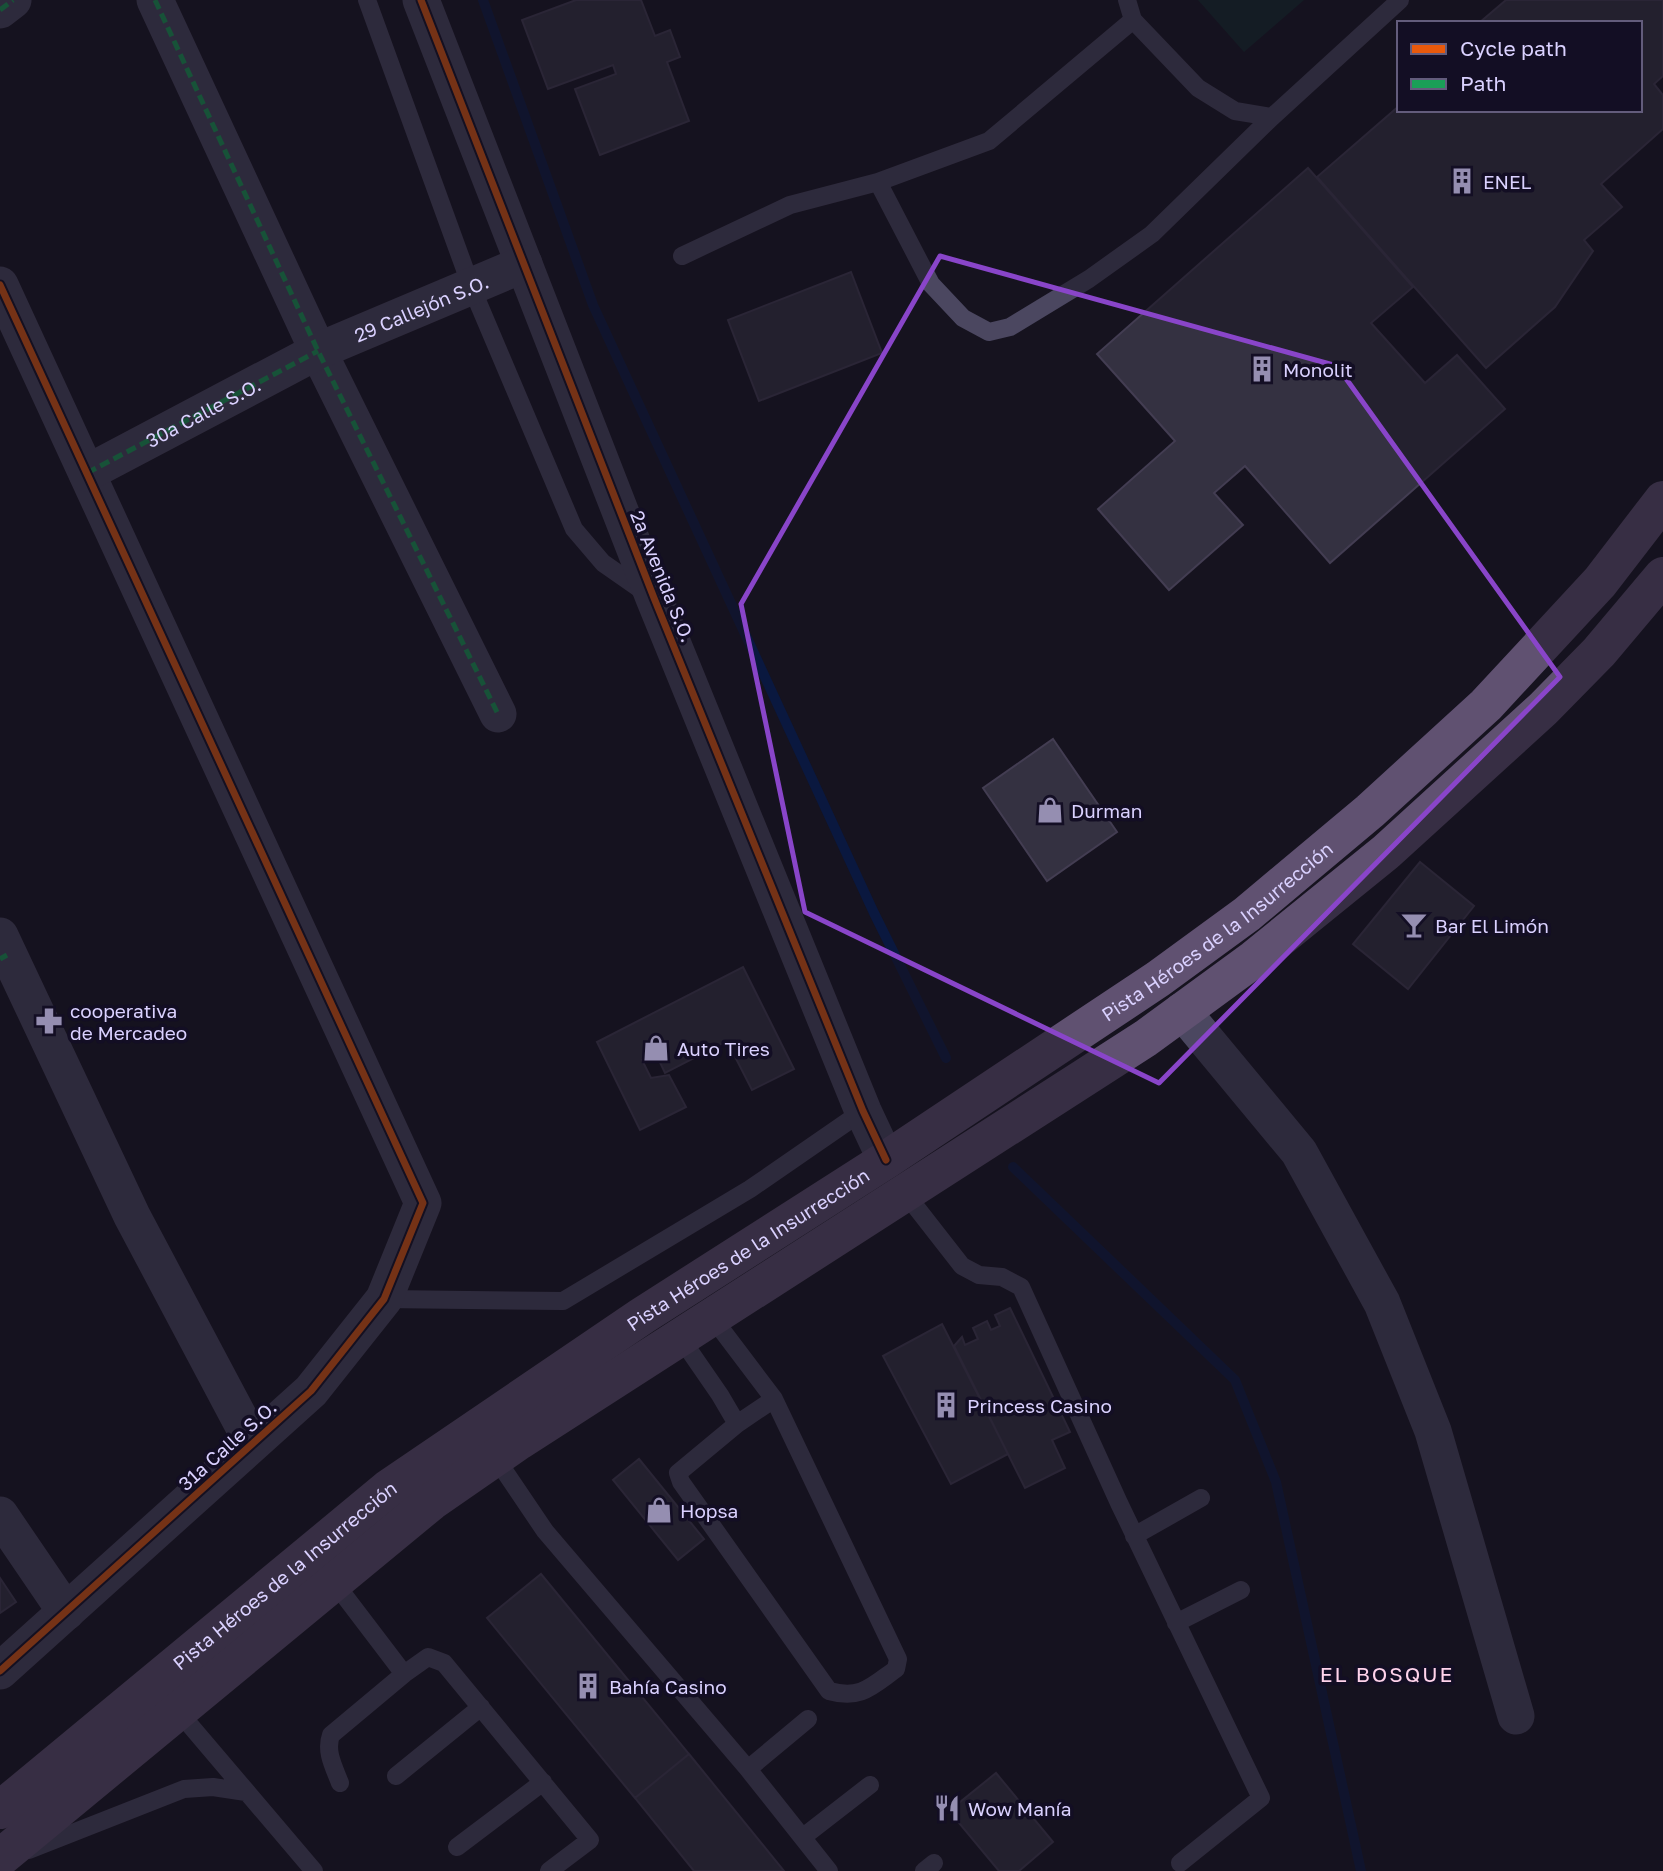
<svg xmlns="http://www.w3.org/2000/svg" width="1663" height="1871" font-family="'Golos Text',sans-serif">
	<rect width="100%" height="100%" fill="#16131f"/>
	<path fill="#12292c" d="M1198 0H1304L1244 52Z"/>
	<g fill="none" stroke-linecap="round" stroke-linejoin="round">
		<path stroke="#0a183f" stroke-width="10" d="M483 0 593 305 874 913 946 1058
			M1013 1167 1235 1380 1276 1482 1361 1871"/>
	</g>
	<path fill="#343141" stroke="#433d52" stroke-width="2" d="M576 0H641L655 36 670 30 680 57 667 62 689 121 600 155 575 89 616 74 613 65 548 89 522 20Z
		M1506 0H1663V76L1654 84 1663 95V129L1601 184 1622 207 1584 240 1593 251 1555 307 1486 368 1317 177 1399 106V110H1640V23H1479Z
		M1308 168 1413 287 1371 323 1425 383 1457 355 1505 409 1330 563 1245 466 1214 493 1243 525 1169 590 1098 509 1175 441 1097 354Z
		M851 272 882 353 759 401 728 320Z
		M1053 739 1117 832 1047 881 983 788Z
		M1420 862 1474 906 1408 989 1353 944Z
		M743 967 794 1069 752 1090 727 1041 665 1073 656 1054 642 1060 651 1078 669 1075 686 1107 640 1130 597 1042Z
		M1010 1308 1070 1432 1052 1440 1065 1468 1025 1488 954 1346 962 1337 965 1345 978 1339 973 1328 987 1321 991 1330 1000 1326 995 1315Z
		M942 1324 1008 1454 951 1484 883 1356Z
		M639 1459 704 1539 678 1560 613 1480Z
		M541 1574 689 1754 635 1798 487 1618Z
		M0 1578 16 1602 0 1613Z
		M689 1754 784 1871H694L635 1798Z
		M996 1773 1053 1842 1019 1871H999L949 1811Z"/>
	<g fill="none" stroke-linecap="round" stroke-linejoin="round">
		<path stroke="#4b4760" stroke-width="18" d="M367 0 471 286 574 529 603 563 646 593
			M1133 20 1198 88 1235 111 1272 117 1400 0
			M878 182 931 284 963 318 989 332 1010 327 1089 279 1152 234 1272 117
			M682 256 790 205 878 182 989 141 1133 20 1127 0
			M905 1193 962 1266 979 1275 1002 1277 1021 1287 1119 1503 1261 1798 1180 1863
			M384 1299 563 1301 750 1189 863 1111
			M712 1317 774 1399
			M680 1337 720 1395 737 1424
			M774 1399 898 1659 896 1669C872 1686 861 1700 829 1691L681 1482 678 1473 737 1424Z
			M495 1457 545 1531 748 1769 829 1871
			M1134 1536 1201 1498
			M334 1582 404 1674 331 1735C325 1752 334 1767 340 1783
			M1176 1623 1241 1590
			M404 1674 428 1657 444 1663 590 1840 549 1871
			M178 1711 314 1871
			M748 1769 808 1719
			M396 1776 481 1707
			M803 1837 870 1785
			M457 1847 543 1782
			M29 1850 184 1789 213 1787 246 1792
			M924 1871 934 1863"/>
		<g stroke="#4b4760" stroke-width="37">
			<path d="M155 0 318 351 498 714"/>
			<path d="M421 0 654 598 863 1111 886 1160"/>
			<path d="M0 10 13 0"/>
			<path d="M0 285 423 1203 384 1299 311 1391 0 1671"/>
			<path id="s1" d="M87 473 318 351 524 264"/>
			<path d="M0 936 132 1216 252 1442"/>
			<path d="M1182 1011 1299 1152 1382 1303 1433 1431 1516 1716"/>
			<path d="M0 1515 66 1612"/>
		</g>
		<g stroke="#605171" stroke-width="38">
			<path id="s2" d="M0 1810 389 1488 642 1316 886 1160 1158 979 1247 914 1370 811 1486 705 1600 582 1663 500"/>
			<path d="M0 1858 431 1502 519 1441 1146 1038 1254 959 1386 852 1543 709 1599 652 1663 576"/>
		</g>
		<path stroke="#1a9f57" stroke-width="5" stroke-dasharray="10 5" stroke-linecap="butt" d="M155 0 318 351 498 714
			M0 10 13 0
			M87 473 318 351
			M0 959 7 955"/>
		<g stroke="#130e24" stroke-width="11">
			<path id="cycleway" d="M421 0 654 598 863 1111 886 1160
				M0 285 423 1203 384 1299 311 1391 0 1671"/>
		</g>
		<use href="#cycleway" stroke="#e8590c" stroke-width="7"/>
	</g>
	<path d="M0 0H1663V1871H0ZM940 256 1337 366 1560 677 1159 1083 805 912 741 604Z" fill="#16131f" fill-opacity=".55" fill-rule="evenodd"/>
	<path fill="none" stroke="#8945c9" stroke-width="5" stroke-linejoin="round" d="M940 256 1337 366 1560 677 1159 1083 805 912 741 604Z"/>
	<defs>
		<g id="building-bare" transform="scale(2.1)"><path d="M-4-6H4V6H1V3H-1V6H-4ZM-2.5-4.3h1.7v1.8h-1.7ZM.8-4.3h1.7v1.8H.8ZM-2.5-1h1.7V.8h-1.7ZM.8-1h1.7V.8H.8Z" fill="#958eb1" stroke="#130e24" stroke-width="2.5" paint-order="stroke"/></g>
		<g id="shop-bare" transform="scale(2.1)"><path d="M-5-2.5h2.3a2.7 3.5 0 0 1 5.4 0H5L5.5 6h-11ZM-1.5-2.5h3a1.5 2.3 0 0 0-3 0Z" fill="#958eb1" stroke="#130e24" stroke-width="2.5" paint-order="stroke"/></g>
		<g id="bar-bare" transform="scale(2.1)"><path d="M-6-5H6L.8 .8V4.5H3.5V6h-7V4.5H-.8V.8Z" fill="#958eb1" stroke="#130e24" stroke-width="2.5" paint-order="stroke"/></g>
		<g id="pharmacy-bare" transform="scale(2.1)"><path d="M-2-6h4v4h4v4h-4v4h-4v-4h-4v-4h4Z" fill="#958eb1" stroke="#130e24" stroke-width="2.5" paint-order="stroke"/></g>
		<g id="restaurant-bare" transform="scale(2.1)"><path d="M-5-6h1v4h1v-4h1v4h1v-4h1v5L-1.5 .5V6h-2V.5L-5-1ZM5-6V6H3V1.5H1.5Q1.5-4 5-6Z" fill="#958eb1" stroke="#130e24" stroke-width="2.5" paint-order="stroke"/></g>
	</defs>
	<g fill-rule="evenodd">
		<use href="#building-bare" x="1462" y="181"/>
		<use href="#building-bare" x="1262" y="369"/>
		<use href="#shop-bare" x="1050" y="810"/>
		<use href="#bar-bare" x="1414" y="925"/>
		<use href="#pharmacy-bare" x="49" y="1021"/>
		<use href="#shop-bare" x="656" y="1048"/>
		<use href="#building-bare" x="946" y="1405"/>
		<use href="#shop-bare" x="659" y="1510"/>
		<use href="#building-bare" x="588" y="1686"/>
		<use href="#restaurant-bare" x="947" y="1808"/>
	</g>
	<g text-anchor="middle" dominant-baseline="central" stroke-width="7" stroke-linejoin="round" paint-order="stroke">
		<g font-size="19" fill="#dad1ff" stroke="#130e24" text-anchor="start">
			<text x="1483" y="181">ENEL</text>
			<text x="1283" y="369">Monolit</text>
			<text x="1071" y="810">Durman</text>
			<text x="1435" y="925">Bar El Limón</text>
			<text x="70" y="1010">cooperativa<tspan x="70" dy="22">de Mercadeo</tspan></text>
			<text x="677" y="1048">Auto Tires</text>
			<text x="967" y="1405">Princess Casino</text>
			<text x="680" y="1510">Hopsa</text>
			<text x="609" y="1686">Bahía Casino</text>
			<text x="968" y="1808">Wow Manía</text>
		</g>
		<g font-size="19" fill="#dad1ff" stroke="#130e24">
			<text stroke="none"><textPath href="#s1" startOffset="373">29 Callejón S.O.</textPath></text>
			<text stroke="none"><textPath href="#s1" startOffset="131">30a Calle S.O.</textPath></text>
			<text transform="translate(663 576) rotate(68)">2a Avenida S.O.</text>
			<text stroke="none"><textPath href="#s2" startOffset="1503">Pista Héroes de la Insurrección</textPath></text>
			<text stroke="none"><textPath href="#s2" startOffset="936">Pista Héroes de la Insurrección</textPath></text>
			<text transform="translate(227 1445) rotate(-42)">31a Calle S.O.</text>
			<text stroke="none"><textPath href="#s2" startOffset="369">Pista Héroes de la Insurrección</textPath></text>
		</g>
		<g font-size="21" letter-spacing="2" fill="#ffd3eb" stroke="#130e24">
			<text x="1387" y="1674">EL BOSQUE</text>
		</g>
	</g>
	<rect x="1397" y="21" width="245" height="91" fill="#130e24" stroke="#635c7c" stroke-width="2"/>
	<rect x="1411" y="44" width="35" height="10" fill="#e8590c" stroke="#635c7c" stroke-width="2"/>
	<text x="1460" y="56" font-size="21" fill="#dad1ff">Cycle path</text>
	<rect x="1411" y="79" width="35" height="10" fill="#1a9f57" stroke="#635c7c" stroke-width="2"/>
	<text x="1460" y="91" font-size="21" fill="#dad1ff">Path</text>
</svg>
